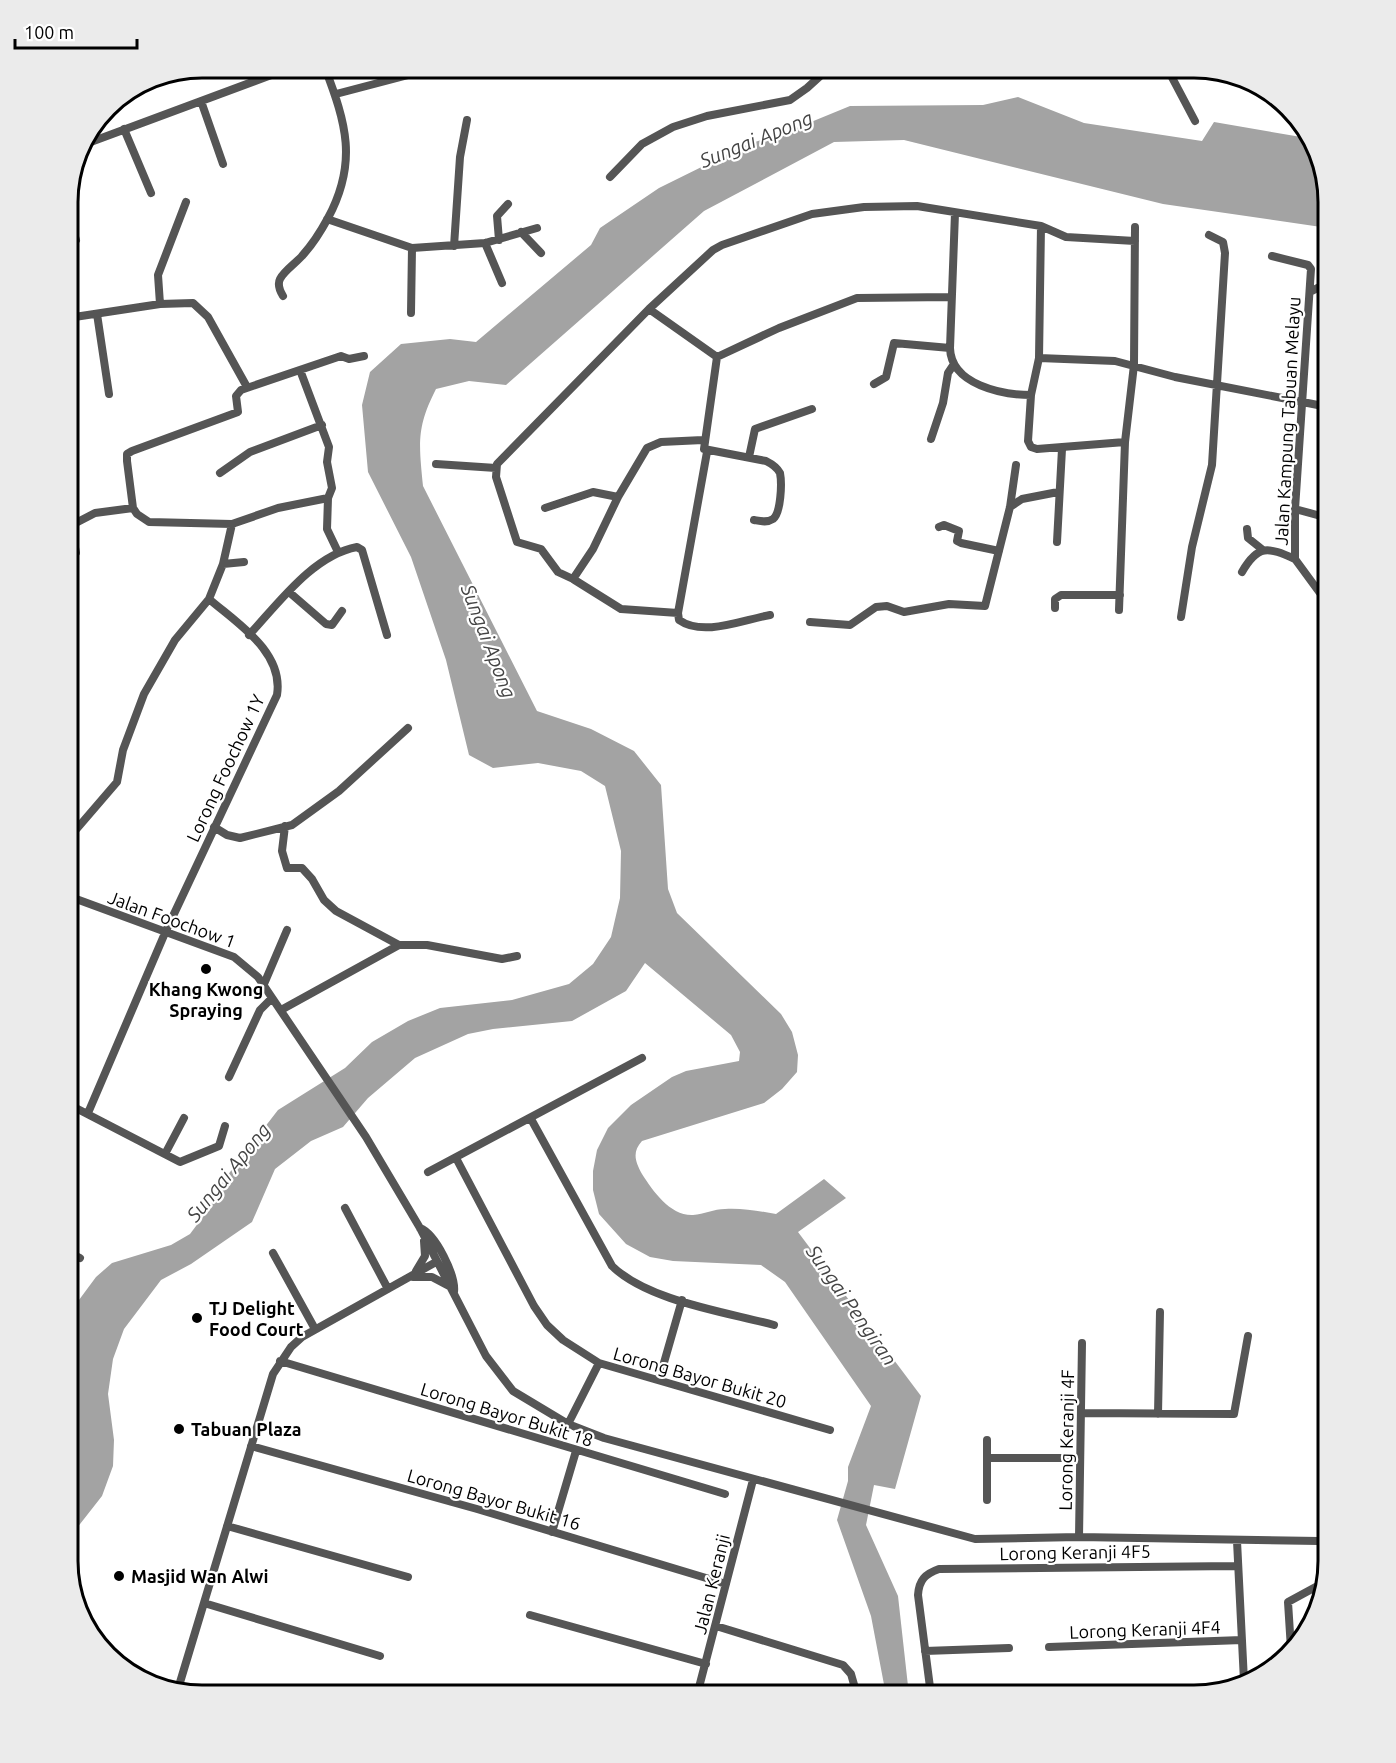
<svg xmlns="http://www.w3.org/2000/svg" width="1396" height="1763" font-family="Ubuntu,sans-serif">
	<rect width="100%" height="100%" fill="#fff"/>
	<path fill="#a3a3a3" d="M1018 97 1084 123 1202 141 1214 122 1301 137C1321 164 1328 194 1328 228L1163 204 904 140 834 142 704 211 506 385 469 381 436 389C416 428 419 444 423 486L537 711 591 729 634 751 661 785 668 889 677 913 781 1014 792 1032 798 1055 797 1072 782 1089 764 1103 642 1141C632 1152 635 1161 642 1174 653 1191 670 1216 693 1215 704 1214 714 1209 725 1209 742 1208 759 1211 776 1214L824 1179 846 1198 798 1232 921 1396 895 1489 874 1485 866 1525 898 1596 909 1695H886L871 1616 837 1520 848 1481V1467L871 1406 785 1282 761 1265 673 1261 650 1257 626 1244 599 1214 593 1190V1171L597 1150 608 1128 631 1105 672 1077 686 1071 739 1061 740 1052 731 1035 645 963 626 991 572 1021 493 1029 468 1034 415 1058 368 1098 343 1127 311 1141 275 1169 252 1222 191 1264 161 1280 124 1329 113 1359 108 1394 114 1440 113 1466 102 1496 73 1533 68 1556 72 1577 68 1561V1469L77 1459 68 1433V1380L77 1352 68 1330 76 1304 96 1277 112 1263 171 1245 190 1234 208 1210 220 1185 278 1110 345 1068 372 1042 408 1021 440 1008 512 1000 569 984 593 964 611 937 620 898 621 851 605 786 581 771 538 763 493 768 469 755 446 660 411 557 368 472 362 405 370 372 401 344 450 339 476 342 591 245 600 228 659 188 746 145 794 129 850 106 983 105Z"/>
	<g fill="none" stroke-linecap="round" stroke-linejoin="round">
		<path stroke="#555" stroke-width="8" d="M1167 68 1195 121
			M336 94 435 68
			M201 101 223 164
			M124 129 151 193
			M80 146 290 68
			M610 177 642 144 673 127 707 116 790 100 807 88 829 68
			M68 212 76 240
			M955 213 950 348C951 385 1003 395 1031 395
			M327 219 412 248 485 243 537 228
			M521 232 541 253
			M499 240 497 216 508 204
			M485 243 502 283
			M454 246 460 157 467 120
			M1272 256 1308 265 1311 269 1295 509V559L1328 604
			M1310 292 1323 285 1328 286
			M283 296C280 291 277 285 280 279 284 271 296 263 302 256 312 245 321 231 328 218 358 162 346 123 325 68
			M160 304 158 275 186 202
			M649 309 717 357
			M411 313 412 248
			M97 314 109 394
			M68 318 160 304 193 303 208 317 247 387
			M717 357 779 328 857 298 951 297
			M717 357 704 449 766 461C772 464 777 467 780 473 782 483 781 513 773 519 767 523 760 521 754 520
			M1039 358 1115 361 1175 377 1328 407
			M300 370 329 447 327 462 332 488 328 498 327 529 338 552
			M874 384 886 377 894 343 950 348
			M931 439 943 403 948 373 954 364
			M1125 442 1037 449 1031 447 1028 441 1031 395 1039 358 1041 226 1066 237 1135 241
			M707 452 678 613 679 620C703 637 742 620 770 615
			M749 457 755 429 812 409
			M436 464 496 468
			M220 473 250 452 322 425
			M1010 507 1022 499 1058 492
			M133 508 127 461V454L132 451 238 412 236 396 241 390 341 356 349 359 364 356
			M545 508 593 492 618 497
			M1295 509 1328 518
			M68 527 95 513 133 508 137 514 149 522 232 524
			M939 527 944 525 959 531 957 541 961 543 999 551
			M1247 529 1248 538 1263 550
			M1057 542 1062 449
			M68 560 76 553 71 525
			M223 564 244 562
			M1242 572C1258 544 1268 547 1295 559
			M573 579 593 549 618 497 647 448 661 442 703 440
			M289 592 326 624 332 625 342 611
			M1055 608V599L1061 595H1120
			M1119 610 1125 442 1134 365 1135 227
			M678 613 621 609 573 579 558 572 541 549 517 542 496 477 497 464 649 309 713 250 722 245 812 214 864 207 917 206 1041 226
			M1181 617 1192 547 1212 465 1225 253 1223 242 1209 235
			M810 622 850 625 876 607 887 606 904 612 949 604 985 606 1010 507 1016 465
			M249 635C278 604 313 555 357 547L362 550 387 635
			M285 826 282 851 287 868H302L312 879 324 900 336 911 399 945H427L502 959 517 956
			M214 827 227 835 240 838 292 825 339 791 408 728
			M68 839 117 782 123 750 144 694 175 640 209 599 223 564 232 524 278 508 328 498
			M68 896 234 957 258 977 366 1137 420 1228 486 1356 513 1391 568 1424 604 1438 975 1539 1079 1537 1319 1541
			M264 984 287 930
			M281 1010 399 945
			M229 1077 260 1010 272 998
			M68 1104 180 1162 219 1146 225 1126
			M88 1113 165 933 277 695C284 652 238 624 209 599
			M531 1119 612 1266C648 1301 726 1312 774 1325
			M165 1154 184 1118
			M456 1158 534 1306 547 1325 563 1340 599 1363 830 1430
			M428 1172 642 1058
			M345 1208 388 1289
			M420 1228C436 1234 456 1276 454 1292
			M68 1252 80 1258
			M273 1253 315 1329
			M416 1271 425 1256 424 1241
			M413 1277H432L449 1286
			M280 1361 725 1494
			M659 1380 682 1300
			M1081 1413 1234 1414 1248 1336
			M1158 1414 1160 1312
			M568 1424 599 1363
			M251 1446 477 1509 726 1584
			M987 1458H1080
			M987 1500V1440
			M227 1526 408 1577
			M552 1532 576 1451
			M1079 1537 1082 1343
			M1237 1541 1244 1681
			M204 1603 380 1656
			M530 1615 706 1664
			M716 1626 843 1665 851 1674 857 1695
			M1049 1647 1242 1640
			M1291 1649 1288 1602 1323 1583
			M925 1651 1009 1648
			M179 1686 213 1695
			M178 1689 273 1374 291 1347 302 1337 436 1262
			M504 1693 512 1695
			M697 1695 753 1480
			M931 1695 918 1595C919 1580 925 1574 939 1569L1236 1566"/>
	</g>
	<g fill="#000" stroke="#fff" stroke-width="2">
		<circle cx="206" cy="969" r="6"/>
		<circle cx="197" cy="1318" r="6"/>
		<circle cx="179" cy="1429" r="6"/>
		<circle cx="119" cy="1576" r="6"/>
	</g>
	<g text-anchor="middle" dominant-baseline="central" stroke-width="4.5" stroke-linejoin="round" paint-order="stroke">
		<g font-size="18" fill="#000" stroke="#fff">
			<text transform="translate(1287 421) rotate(-87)">Jalan Kampung Tabuan Melayu</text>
			<text transform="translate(225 768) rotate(-65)">Lorong Foochow 1Y</text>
			<text transform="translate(172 919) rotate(20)">Jalan Foochow 1</text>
			<text transform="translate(700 1377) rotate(16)">Lorong Bayor Bukit 20</text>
			<text transform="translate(507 1414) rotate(17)">Lorong Bayor Bukit 18</text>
			<text transform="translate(1066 1440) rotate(-89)">Lorong Keranji 4F</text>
			<text transform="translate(494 1499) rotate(16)">Lorong Bayor Bukit 16</text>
			<text transform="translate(1075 1552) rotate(-1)">Lorong Keranji 4F5</text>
			<text transform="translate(711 1584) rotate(-76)">Jalan Keranji</text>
			<text transform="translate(1145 1629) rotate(-2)">Lorong Keranji 4F4</text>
		</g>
		<g font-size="18" font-weight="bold" fill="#000" stroke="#fff" text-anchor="start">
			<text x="206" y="989" text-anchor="middle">Khang Kwong<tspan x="206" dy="21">Spraying</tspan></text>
			<text x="209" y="1308">TJ Delight<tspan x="209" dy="21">Food Court</tspan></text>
			<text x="191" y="1429">Tabuan Plaza</text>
			<text x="131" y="1576">Masjid Wan Alwi</text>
		</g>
		<g font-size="20" font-style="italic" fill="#444" stroke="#fff">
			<text transform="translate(756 139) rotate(-22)">Sungai Apong</text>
			<text transform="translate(489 641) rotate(69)">Sungai Apong</text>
			<text transform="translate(228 1172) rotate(-51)">Sungai Apong</text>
			<text transform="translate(852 1305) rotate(55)">Sungai Pengiran</text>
		</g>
	</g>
	<path d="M0 0H1396V1763H0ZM202 78H1194A124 124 0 0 1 1318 202V1561A124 124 0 0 1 1194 1685H202A124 124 0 0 1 78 1561V202A124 124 0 0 1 202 78Z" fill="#ebebeb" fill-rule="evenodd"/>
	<path fill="none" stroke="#000" stroke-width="3" d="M202 78H1194A124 124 0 0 1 1318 202V1561A124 124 0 0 1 1194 1685H202A124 124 0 0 1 78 1561V202A124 124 0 0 1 202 78Z"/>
	<path d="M15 39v9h122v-9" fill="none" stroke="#000000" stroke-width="3"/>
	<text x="24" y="39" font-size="18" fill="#000000" stroke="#ffffff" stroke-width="4.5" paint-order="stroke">100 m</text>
</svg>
